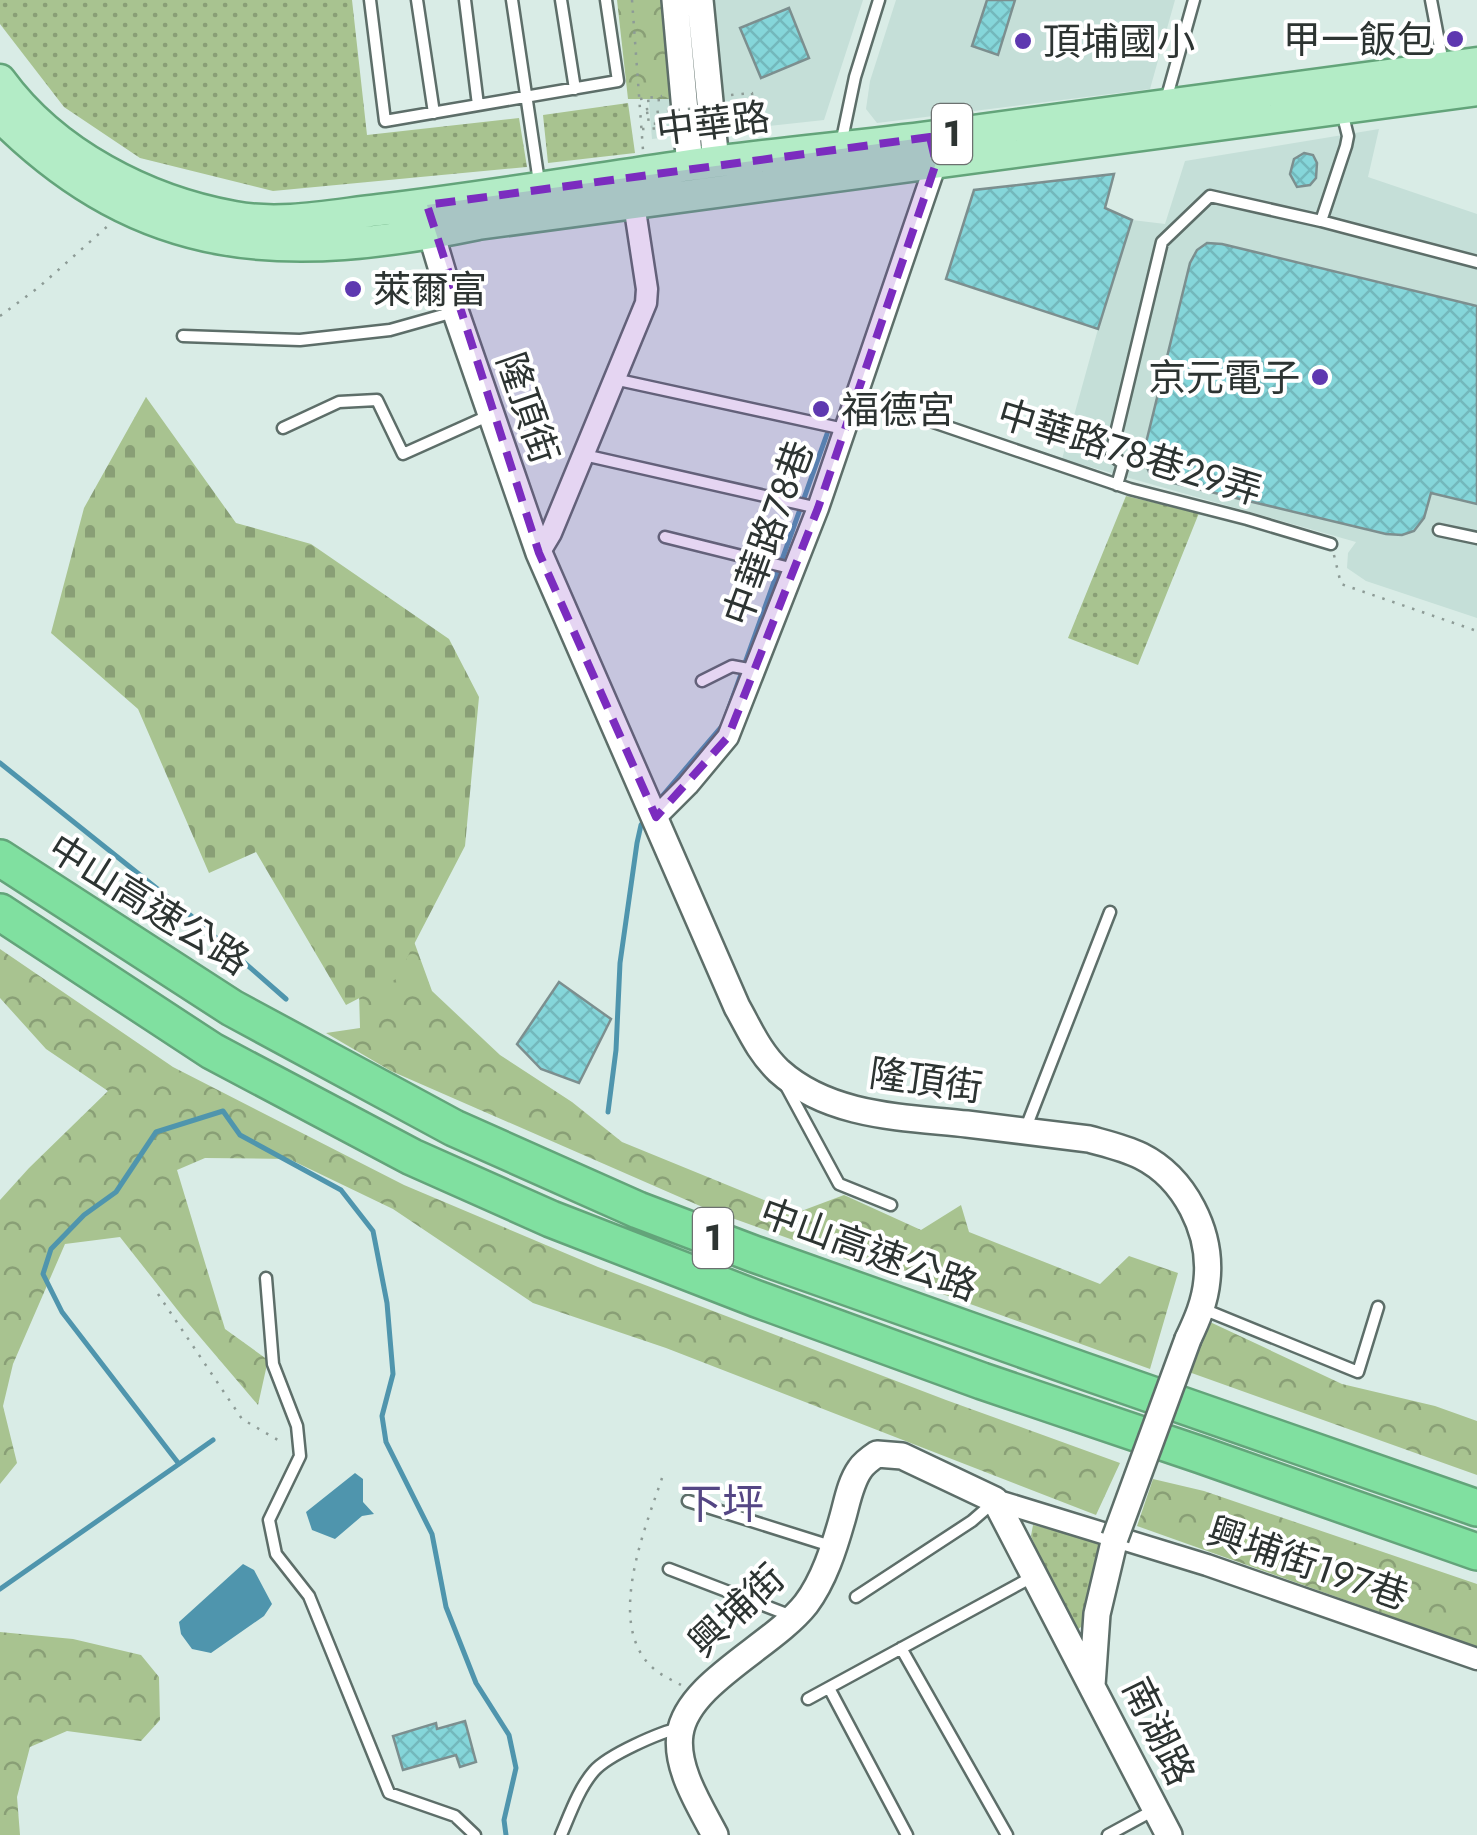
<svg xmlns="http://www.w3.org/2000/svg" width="1477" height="1835" font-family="Jost,'Noto Sans TC',sans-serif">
	<defs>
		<pattern id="grass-dots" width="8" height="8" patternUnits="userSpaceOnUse" patternTransform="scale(2.5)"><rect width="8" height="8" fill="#a8c390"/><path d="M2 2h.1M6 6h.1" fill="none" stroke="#899f76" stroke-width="1.8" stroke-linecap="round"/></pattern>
		<pattern id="forest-crowns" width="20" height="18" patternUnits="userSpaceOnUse" patternTransform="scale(2.5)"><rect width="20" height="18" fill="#a8c390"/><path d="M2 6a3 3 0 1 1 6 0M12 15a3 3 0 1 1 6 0" fill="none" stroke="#899f76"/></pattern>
		<pattern id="cemetery-stones" width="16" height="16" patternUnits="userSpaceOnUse" patternTransform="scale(2.5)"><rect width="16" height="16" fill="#a8c390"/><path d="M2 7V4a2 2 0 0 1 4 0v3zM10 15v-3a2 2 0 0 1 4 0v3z" fill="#899f76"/></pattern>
		<pattern id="building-cross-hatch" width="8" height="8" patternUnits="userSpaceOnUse" patternTransform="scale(2.5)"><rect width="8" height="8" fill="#85d6da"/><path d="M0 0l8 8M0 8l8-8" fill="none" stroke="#73b8bc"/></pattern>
	</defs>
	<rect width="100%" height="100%" fill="#d9ece6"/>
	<path fill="#c5dfd8" d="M640 0H863L824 120 652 139Z
		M896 0H1175L1150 89 877 123 866 109 870 81Z
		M1379 129 1368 177 1477 214V618L1366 581 1347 568 1348 553 1356 542 1062 459 1098 329 1132 220 1165 224 1185 161Z"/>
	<path fill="url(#grass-dots)" d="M0 0H352L367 135 519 118 527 167 273 191 140 158 64 107 0 24Z
		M628 103 635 153 548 163 543 115Z
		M1126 496 1199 513 1138 665 1068 638Z
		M1033 1525 1099 1541 1085 1624 1077 1630 1070 1628 1031 1536Z"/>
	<path fill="url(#forest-crowns)" d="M617 0H666L677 99H628Z
		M357 919 408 925 432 991 500 1055 572 1102 622 1142 796 1213 844 1195 921 1230 961 1205 969 1232 1100 1284 1129 1256 1178 1273 1150 1369 707 1209 391 1071 326 1033 360 1028Z
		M0 949 173 1067 404 1185 598 1267 946 1400 1120 1463 1096 1515 666 1348 533 1303 393 1209 289 1159 205 1158 177 1170 225 1329 268 1360 258 1405 183 1317 120 1237 65 1244 13 1364 3 1406 17 1463 0 1484V1200L29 1168 108 1091 46 1049 0 998Z
		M1210 1322 1342 1384 1435 1406 1477 1421V1475L1186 1371Z
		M1153 1479 1204 1491 1477 1584V1647L1137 1526Z
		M0 1632 73 1639 141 1655 159 1677 160 1720 141 1741 67 1731 30 1747 17 1797 20 1835H0Z"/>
	<path fill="url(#cemetery-stones)" d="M146 397 236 523 311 544 449 639 479 697 465 846 396 979 346 1005 256 852 209 873 138 709 51 633 84 508Z"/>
	<path fill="#4f95ad" d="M355 1473 363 1479V1502L374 1514 362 1516 335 1539 312 1530 306 1512Z
		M243 1564 254 1570 272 1604 264 1616 211 1653 192 1649 181 1634 179 1622Z"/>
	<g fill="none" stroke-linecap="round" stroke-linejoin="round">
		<path stroke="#4f95ad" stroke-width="5" d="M726 716 827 434
			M0 763 190 915 286 999
			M658 801 722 726
			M608 1112 616 1050 620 963 637 843 641 825 646 818
			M179 1464 213 1440
			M0 1589 179 1464 62 1312 43 1274 51 1249 84 1215 116 1192 156 1132 223 1111 240 1135 341 1190 373 1231 387 1303 393 1374 382 1416 386 1442 432 1534 446 1607 476 1683 509 1735 516 1768 504 1820 506 1835"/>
	</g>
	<path fill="url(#building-cross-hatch)" stroke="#7c8f8f" stroke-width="2.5" d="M987 0H1015L998 55 972 46Z
		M789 8 809 58 761 78 740 28Z
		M1304 153 1313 155 1317 163 1316 178 1310 185 1297 187 1290 174 1294 159Z
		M1114 174 1105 208 1132 220 1098 329 946 279 974 190Z
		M1207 243 1222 244 1477 306V504L1431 493 1424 518 1414 531 1402 535 1386 534 1161 480 1149 472 1144 461 1145 447 1190 263 1197 250Z
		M559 982 611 1019 579 1083 541 1069 517 1044Z
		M465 1721 476 1762 460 1767 456 1755 403 1770 393 1736 436 1723 437 1729Z"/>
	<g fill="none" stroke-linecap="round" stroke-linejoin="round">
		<g stroke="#5d6e69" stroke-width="15">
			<path id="service" d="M370 0 385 121 618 81 606 0
				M417 0 434 113
				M465 0 478 105
				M512 0 539 182
				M561 0 575 89
				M1431 0 1443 63
				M1166 100 1194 0
				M1342 112 1348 136 1346 146 1321 221 1477 262
				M841 144 855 77 879 0
				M183 336 300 340 390 330 454 312
				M614 379 844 429
				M857 396 1130 489 1247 519 1331 544
				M283 428 339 402 377 400 403 454 490 415
				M584 455 818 508
				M1117 485 1123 464 1111 454 1162 242 1210 196 1321 221
				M1439 530 1477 538
				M665 537 794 569
				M702 681 732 666 754 670
				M786 1086 839 1184 891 1205
				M1025 1130 1110 912
				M266 1278 273 1364 297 1426 300 1456 269 1520 276 1554 309 1596 389 1793 455 1816 475 1835
				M1203 1309 1358 1372 1378 1307
				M688 1501 834 1547
				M669 1569 789 1615
				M856 1597 972 1521 995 1501
				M901 1648 1007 1835
				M829 1688 907 1835
				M808 1699 1034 1576
				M561 1835C570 1814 579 1788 594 1771 608 1755 660 1732 680 1728
				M1108 1835 1154 1810"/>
		</g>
		<g stroke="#5d6e69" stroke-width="25">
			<path id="minor" d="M539 553 551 533 646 303 647 289 634 204
				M656 817 688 785 728 737 818 508 936 163 934 154
				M995 1500 1207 1565 1477 1659"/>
		</g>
		<g stroke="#5d6e69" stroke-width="30">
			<path id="tertiary" d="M675 0 690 166
				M700 0 716 163
				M429 217 431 233 448 290 539 553 737 1007C750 1030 759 1052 779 1071 830 1117 903 1117 967 1124 1008 1129 1049 1134 1089 1139 1107 1144 1125 1148 1141 1156 1185 1178 1212 1232 1207 1280 1205 1302 1197 1320 1188 1339
				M1092 1685 1097 1614 1115 1538
				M715 1835C700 1806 675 1768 680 1734 687 1683 773 1646 806 1604 824 1580 834 1548 842 1520 847 1503 850 1483 860 1469 864 1463 871 1458 877 1454L902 1456 995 1500 1169 1835"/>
		</g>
		<g stroke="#63a47a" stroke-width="35">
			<path id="primary" d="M0 80C54 154 146 201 234 217 281 226 333 215 379 210 481 198 582 181 684 166 768 154 852 147 936 136 1116 112 1297 87 1477 63
				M0 116C145 261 288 263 478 224L1477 90"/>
		</g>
		<g stroke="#63a47a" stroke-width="40">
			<path id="motorway" d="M0 858 232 1008 454 1128 638 1210 754 1254 1081 1370 1477 1508
				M0 912 212 1051 412 1157 551 1219 757 1299 982 1381 1201 1455 1477 1552"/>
		</g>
		<path stroke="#8d9b96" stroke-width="2.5" stroke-dasharray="2.5 8" stroke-linecap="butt" d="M632 0 643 150
			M731 95 752 93 754 113 734 116
			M640 99 662 96
			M660 100 646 101 649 124 663 123
			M642 129 663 128
			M0 316 39 287 110 224
			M1334 555 1341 584 1477 631
			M158 1294 242 1419 283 1443
			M662 1478C645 1529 604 1626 654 1669 661 1675 672 1680 681 1685"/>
		<use href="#service" stroke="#fff" stroke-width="10"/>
		<use href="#minor" stroke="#fff" stroke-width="20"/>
		<use href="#tertiary" stroke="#fff" stroke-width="25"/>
		<use href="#primary" stroke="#b3ecc6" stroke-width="30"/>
		<use href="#motorway" stroke="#80e0a0" stroke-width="35"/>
		<g stroke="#5d6e69" stroke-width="30" stroke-linecap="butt">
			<path id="tertiary-bridge" d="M1115 1538 1188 1339"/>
		</g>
		<path stroke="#8d9b96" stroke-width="2.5" stroke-dasharray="2.5 8" stroke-linecap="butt" d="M646 113 753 103"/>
		<use href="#tertiary-bridge" stroke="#fff" stroke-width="25"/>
	</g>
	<path fill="#7b2cbf" fill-opacity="0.2" stroke="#7b2cbf" stroke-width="8" stroke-dasharray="20 12" stroke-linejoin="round" d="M930 137 936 163 929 184 818 508 728 737 656 817 539 553 427 205Z"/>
	<g fill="#5e38b0" stroke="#fff" stroke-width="4">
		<circle cx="1455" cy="39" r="10"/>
		<circle cx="1023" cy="41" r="10"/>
		<circle cx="353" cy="289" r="10"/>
		<circle cx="1320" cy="377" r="10"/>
		<circle cx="821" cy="409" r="10"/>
	</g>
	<g text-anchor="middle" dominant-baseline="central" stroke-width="8" stroke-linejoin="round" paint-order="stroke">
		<g fill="#fff" stroke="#6c7170" stroke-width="2.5">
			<rect x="932" y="104" width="40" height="60" rx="8"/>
			<rect x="693" y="1208" width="40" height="60" rx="8"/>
		</g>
		<g font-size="35" font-weight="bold" fill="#2d3432">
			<text x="952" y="134">1</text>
			<text x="713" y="1238">1</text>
		</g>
		<g font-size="38" fill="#2d3432" stroke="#fff" text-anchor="start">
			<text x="1435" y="39" text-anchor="end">甲一飯包</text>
			<text x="1043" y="41">頂埔國小</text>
			<text x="373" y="289">萊爾富</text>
			<text x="1300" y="377" text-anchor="end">京元電子</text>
			<text x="841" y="409">福德宮</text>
		</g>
		<g font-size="38" fill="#2d3432" stroke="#fff">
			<text transform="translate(713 123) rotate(-7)">中華路</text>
			<text transform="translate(528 408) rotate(71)">隆頂街</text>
			<text transform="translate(1130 452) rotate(17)">中華路78巷29弄</text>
			<text transform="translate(768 533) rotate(-70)">中華路78巷</text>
			<text transform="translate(149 904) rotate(32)">中山高速公路</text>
			<text transform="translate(926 1080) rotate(8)">隆頂街</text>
			<text transform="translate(869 1249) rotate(20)">中山高速公路</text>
			<text transform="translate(1308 1563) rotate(19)">興埔街197巷</text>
			<text transform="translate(736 1610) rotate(-43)">興埔街</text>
			<text transform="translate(1159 1731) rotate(64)">南湖路</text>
		</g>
		<g font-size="42" fill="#544684" stroke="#fff">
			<text x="722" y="1504">下坪</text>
		</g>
	</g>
</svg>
